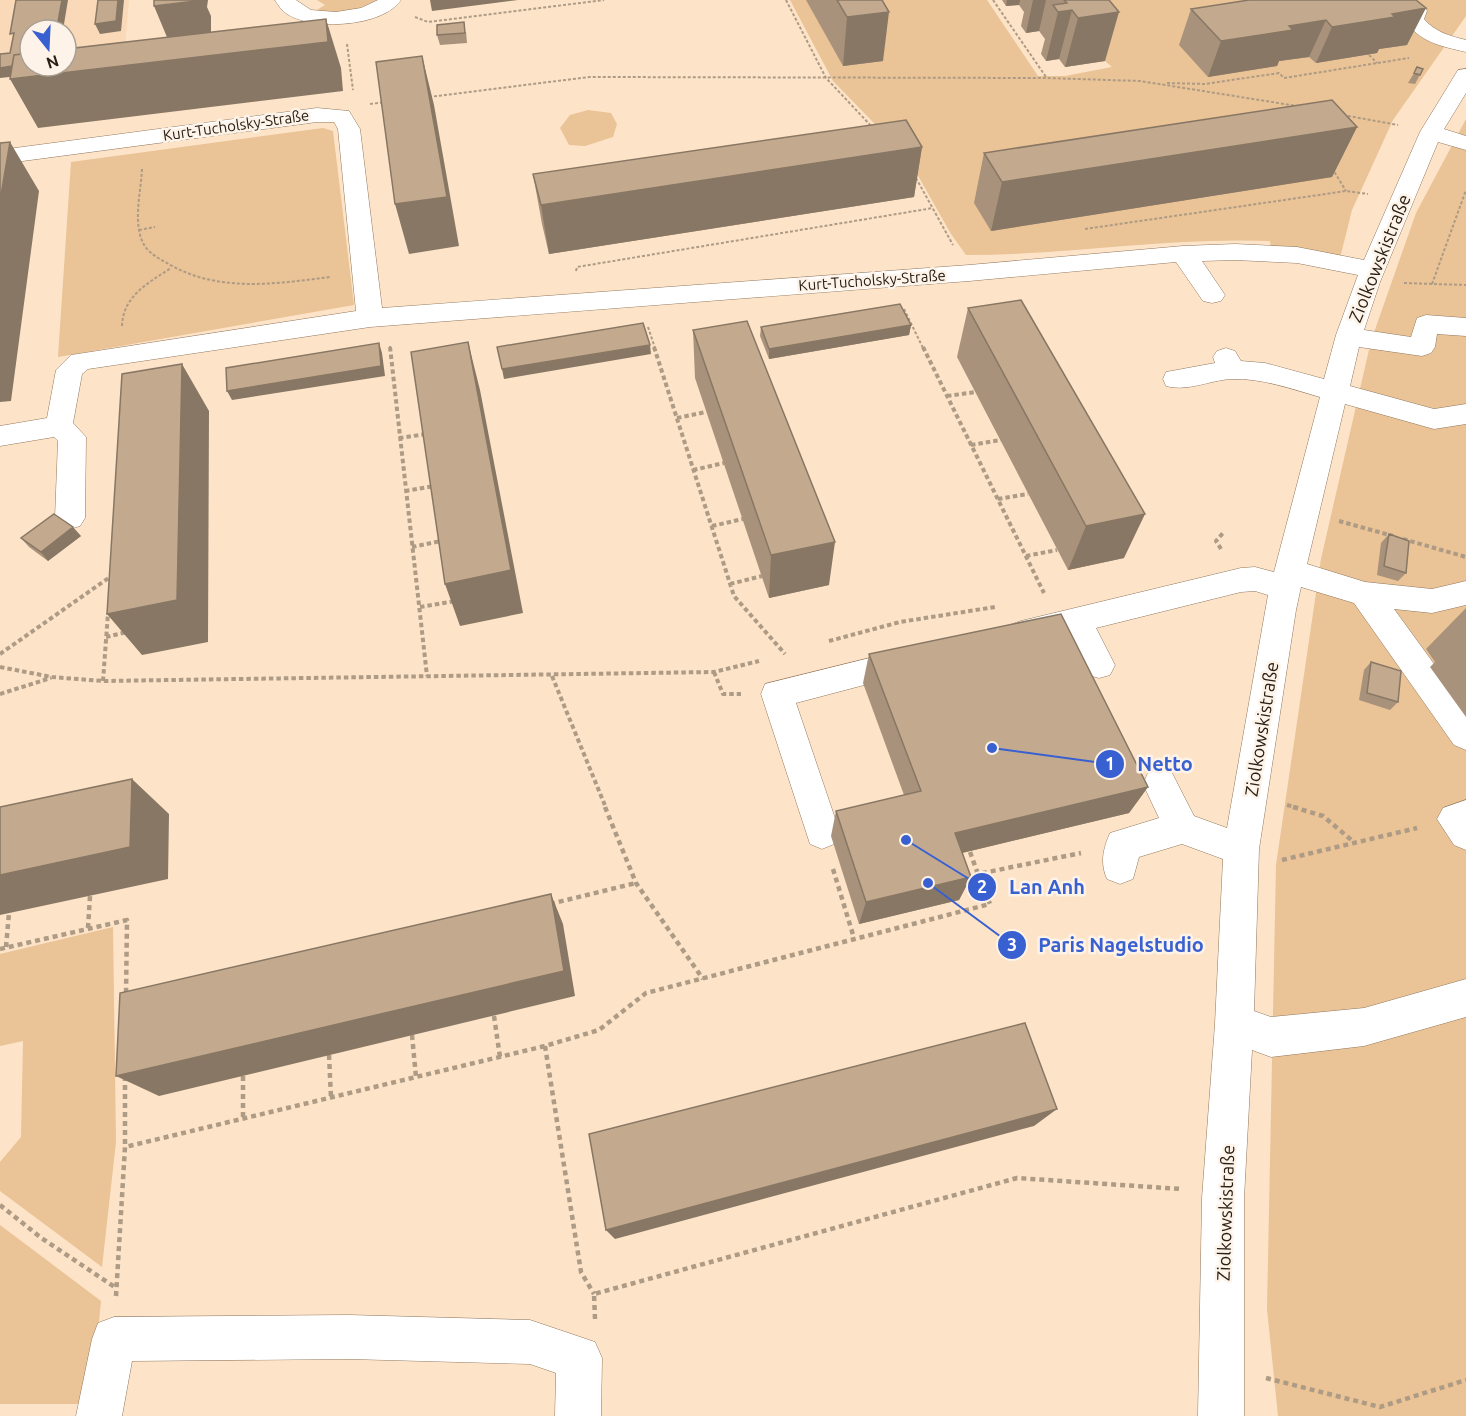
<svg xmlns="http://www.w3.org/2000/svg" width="1466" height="1416" font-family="Ubuntu,sans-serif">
	<rect width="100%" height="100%" fill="#fde3c7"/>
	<path fill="#f9d9b7" d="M0 0H129L125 48 66 56V30H30L0 64Z"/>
	<path fill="#eac396" d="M317 0H379L347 13 315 11 325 5Z
		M790 0H987L1038 76H1065L1112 67 1105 61 1057 0H1466V16L1393 120 1352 210 1340 258 1271 250 1270 241C1168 237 1068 255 966 255L951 234 908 158 833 81Z
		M588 110 611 113 617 124 613 137 585 146 569 145 560 128 570 115Z
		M1466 119V1416H1278L1267 1309 1276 865 1321 559 1371 341 1416 213Z
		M323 128 333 131 354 305 58 357 71 162Z
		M113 927 116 1142 102 1267 0 1191V1162L21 1137 23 1041 0 1046V954Z
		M0 1225 101 1301 91 1404H0Z"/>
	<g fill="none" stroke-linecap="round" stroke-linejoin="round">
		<g stroke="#90785f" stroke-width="1">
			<path id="minor" d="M275 0H296L311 10 336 12 361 8 378 0H401C383 27 313 31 287 14 282 11 278 5 275 0Z
				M1417 5 1424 7 1427 11 1424 19C1435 32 1450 36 1466 40V52C1440 46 1419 42 1404 19L1410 7Z
				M1466 69V93L1444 129 1466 136V150L1438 142 1380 282 1364 330 1411 337 1417 318 1426 315 1466 318V336L1437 334 1435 347 1431 353 1422 356 1359 347 1350 386 1434 409 1466 404V424L1434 429 1345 404 1307 564 1365 582 1432 589 1466 581V605L1432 613 1394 609 1466 708V750L1454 745 1354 603 1301 587 1296 610 1259 849 1254 1011 1271 1017 1364 1008 1466 979V1017L1364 1046 1271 1057 1252 1050 1244 1198V1416H1198L1202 1198 1215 1024 1223 859 1182 844 1139 857 1133 879 1120 884 1107 879C1100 863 1103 849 1110 833L1159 818 1143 784 1148 773 1160 769 1172 773 1194 816 1227 828 1268 595 1255 591 1241 592 1096 628 1115 665 1110 675 1099 678 1088 675 1068 635 1021 647 1010 643 1005 634 1010 625 1021 621 1241 568 1255 567 1274 572 1320 397C1291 389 1262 378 1232 379 1210 380 1188 392 1166 386L1163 379 1166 372 1215 363 1213 357 1217 351 1226 348 1235 351 1241 361 1265 363 1324 379 1336 335 1358 275 1297 263 1235 260 1202 261 1225 295 1221 301 1212 303 1203 301 1176 262 969 281 370 327 88 369 82 374 73 423 86 437 85 518 80 526 70 529 60 526 55 518 58 441 54 437 0 446V426L47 418 56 370 71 355 356 311 338 129 334 122H317L0 164V150L317 108 349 111 360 129 382 308 969 265 1183 246 1235 244 1297 247 1364 260 1420 132 1458 70Z
				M910 648 921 652 926 661 921 670 796 703 840 833 834 844 822 849 810 844 761 694 765 684Z
				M1466 800V850L1454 845 1437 819 1443 808Z
				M349 1315 530 1320 595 1342 602 1358 601 1416H555L556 1373 530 1364 349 1359 132 1361 122 1416H76L92 1339 98 1323 114 1317Z"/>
		</g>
		<path stroke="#ae9b85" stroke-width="2" stroke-dasharray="3 2" stroke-linecap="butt" d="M786 0 826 78 874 129
			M993 0 1046 77
			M415 17 428 22 604 0
			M347 44 353 90
			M1369 55 1377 63
			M1167 83 1205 84 1279 73 1284 78 1409 58
			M429 97 589 77 1046 78 1140 81 1297 106
			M370 104 386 102
			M1343 115 1398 125
			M1332 168 1346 191
			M142 169C141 191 134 217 141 238 145 251 156 257 167 263 217 293 275 284 330 277
			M916 178 953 245
			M1085 229 1346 191 1368 194
			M139 230 155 227
			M576 271 577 267 933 208
			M1404 283 1466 285
			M1432 284 1466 190
			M904 309 923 348
			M122 326C123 296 148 283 171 268
			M648 327 655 348
			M390 346V348"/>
		<path stroke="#ae9b85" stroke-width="4" stroke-dasharray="4.5 3" stroke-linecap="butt" d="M390 347 427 676
			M654 347 734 596 785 654
			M923 347 1044 593
			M947 396 976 392
			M677 418 706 412
			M399 438 427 434
			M971 445 1001 440
			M693 470 724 463
			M405 491 435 486
			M998 499 1028 494
			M1339 521 1393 536
			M712 526 743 519
			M1403 539 1466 557
			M412 547 441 541
			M1221 549 1216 541 1223 533
			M1026 556 1057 550
			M730 584 762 576
			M420 607 456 601
			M106 637 127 632
			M829 641 900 622 995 607
			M0 654 110 577
			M0 667 52 677 103 681 714 672 759 661
			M714 672 723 694H741
			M552 676 606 808
			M103 681 108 613
			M0 694 51 678
			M1287 805 1298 808"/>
		<path stroke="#ae9b85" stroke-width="4.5" stroke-dasharray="5 4" stroke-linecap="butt" d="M605 807 636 883 703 979
			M1293 807 1323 816 1355 843
			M970 852 978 874
			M1282 860 1417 828
			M833 869 854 938
			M550 904 636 883
			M88 928 90 896
			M6 947 9 913
			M0 949 127 920 126 996
			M494 1016 500 1057
			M412 1035 416 1077
			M545 1046 581 1272 594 1294
			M329 1055 331 1098
			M125 1076V1147
			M243 1076V1118
			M0 1205 40 1237 116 1288
			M116 1296 125 1147 545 1046 599 1030 646 993 990 904 978 874 1081 853
			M595 1319 594 1294 1017 1178 1181 1189
			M1266 1378 1380 1407 1466 1380"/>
		<use href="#minor" fill="#fff" fill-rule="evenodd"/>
	</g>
	<path fill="#a8927b" d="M806 0H882L883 61 843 66Z
		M1002 0H1109L1105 61 1065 67 1059 59 1046 61 1041 54 1045 39 1039 31 1026 33 1021 26 1024 12 1019 5 1006 6Z
		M1416 0 1407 45 1379 49 1377 53 1316 63 1309 57 1279 61 1277 66 1208 77 1179 45 1191 9Z
		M466 32 467 43 440 45 437 35Z
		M1423 69 1415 84 1408 83 1414 73Z
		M1357 127 1332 177 991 231 974 203 984 153Z
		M922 147 914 197 549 254 542 224 533 174Z
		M968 308 1124 558 1068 570 957 357Z
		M911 325 909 335 769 359 760 336 761 327Z
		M693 330 829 585 769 598 695 378Z
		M1389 534 1406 573 1398 581 1377 575 1381 543Z
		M81 536 48 561 29 547 21 538Z
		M1466 608V717L1430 667 1435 662 1426 649Z
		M869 654 1148 787 1129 813 962 853 971 877 959 900 859 924 831 836 836 811 904 795 863 683Z
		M1371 662 1398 702 1390 710 1359 700 1364 670Z"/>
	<path fill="#887764" d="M62 0H68L63 30H46Z
		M118 0H124L121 31 100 34 95 24Z
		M196 0H208L207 7 211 16V37L169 42 154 6Z
		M430 0H518L432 11Z
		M1007 0H1020L1019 5 1006 6Z
		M1033 0H1046L1039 31 1026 33Z
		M1426 8 1407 45 1379 49 1377 53 1316 63 1332 27 1392 14Z
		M1072 10 1059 59 1046 61 1058 12Z
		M889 12 883 61 843 66 847 17Z
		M1119 12 1105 61 1065 67 1078 18Z
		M326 19 341 68 343 91 38 128 10 79Z
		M1326 20 1309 57 1279 61 1277 66 1208 77 1221 41 1289 26Z
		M422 56 434 105 459 246 409 254 395 204Z
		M30 64 46 73 0 78V68Z
		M1357 127 1332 177 991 231 1002 182Z
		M10 142 39 191 11 401 0 402V201Z
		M922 147 914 197 549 254 541 205Z
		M911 325 909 335 769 359V349Z
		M468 342 480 390 523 613 460 626 445 584Z
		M379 343 382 353 385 376 232 400 227 391Z
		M650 345 651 354 504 379 502 369Z
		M182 364 209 411 208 642 142 655 107 614Z
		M1145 514 1124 558 1068 570 1086 526Z
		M73 527 81 536 48 561 41 552Z
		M835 542 829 585 769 598 771 555Z
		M132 779 169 814 168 879 0 915V875Z
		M1148 787 1129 813 945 857 955 833Z
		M971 877 959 900 859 924 866 902Z
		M551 894 563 924 575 996 159 1096 116 1076Z
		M1057 1109 1034 1126 615 1239 606 1230Z"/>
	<path fill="#c3aa8f" stroke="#887764" stroke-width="1.5" d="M16 0H62L57 27 46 29V30H30V53L14 55 12 66 0 68V54L10 53 14 33 10 34Z
		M98 0H118L116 21 95 24Z
		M154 0H196V1L154 6Z
		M837 0H882L889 12 847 17Z
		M1064 0H1109L1119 12 1078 18 1072 10 1058 12 1053 5 1067 3Z
		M1249 0H1416L1426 8 1392 14 1395 17 1332 27 1326 20 1289 26 1293 30 1221 41 1191 9Z
		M326 19 328 42 10 79 14 55 30 53V66H66V49Z
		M464 22 465 33 437 35V25Z
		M422 56 447 197 395 204 376 62Z
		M1417 67 1423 69 1420 75 1414 73Z
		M1332 100 1357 127 1002 182 984 153Z
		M906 120 922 147 541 205 533 174Z
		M10 142 0 201V143Z
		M1021 300 1145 514 1086 526 968 308Z
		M900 304 911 325 769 349 761 327Z
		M747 321 835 542 771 555 693 330Z
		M643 323 650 345 502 369 497 347Z
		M468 342 511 570 445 584 411 352Z
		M379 343 381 366 227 391 226 368Z
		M182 364 177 600 107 614 122 374Z
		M54 514 73 527 41 552 21 538Z
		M1389 534 1409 541 1406 573 1384 566Z
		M1061 614 1148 787 955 833 971 877 866 902 836 811 921 791 869 654Z
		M1371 662 1401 671 1398 702 1367 693Z
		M132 779 130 847 0 875V807Z
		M551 894 564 971 116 1076 120 993Z
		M1025 1023 1057 1109 606 1230 589 1134Z"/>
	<g text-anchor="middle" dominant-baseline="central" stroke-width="5" stroke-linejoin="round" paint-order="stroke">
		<g font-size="15" fill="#292015" stroke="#fef3e8">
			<text transform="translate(236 125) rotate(-8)">Kurt-Tucholsky-Straße</text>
			<text transform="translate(872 280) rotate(-4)">Kurt-Tucholsky-Straße</text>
		</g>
		<g font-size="18" fill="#292015" stroke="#fef3e8">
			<text transform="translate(1379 258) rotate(-68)">Ziolkowskistraße</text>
			<text transform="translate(1261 729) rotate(-81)">Ziolkowskistraße</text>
			<text transform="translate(1225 1213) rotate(-88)">Ziolkowskistraße</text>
		</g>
	</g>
	<path fill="none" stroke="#3860d1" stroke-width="2" d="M992 748L1110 764M906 840L982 887M928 883L1012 945"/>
	<g fill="#3860d1" stroke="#fef3e8" stroke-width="2">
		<circle cx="992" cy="748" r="6"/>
		<circle cx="906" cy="840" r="6"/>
		<circle cx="928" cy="883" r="6"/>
		<circle cx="1110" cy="764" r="15"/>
		<circle cx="982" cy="887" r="15"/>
		<circle cx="1012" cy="945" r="15"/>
	</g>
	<g font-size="18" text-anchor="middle" font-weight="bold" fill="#fff">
		<text x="1110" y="770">1</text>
		<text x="982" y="893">2</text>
		<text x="1012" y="951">3</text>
	</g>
	<g font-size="20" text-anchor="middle" font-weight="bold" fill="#3860d1" stroke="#fef3e8" stroke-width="5" stroke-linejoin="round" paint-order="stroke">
		<text x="1165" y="771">Netto</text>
		<text x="1047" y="894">Lan Anh</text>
		<text x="1121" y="952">Paris Nagelstudio</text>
	</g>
	<g transform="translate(48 48) rotate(162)"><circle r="28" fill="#fef3e8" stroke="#a99f94" stroke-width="1.5"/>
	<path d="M0-4.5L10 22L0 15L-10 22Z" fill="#3860d1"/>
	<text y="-9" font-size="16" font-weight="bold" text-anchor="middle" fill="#292015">N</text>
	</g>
</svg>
